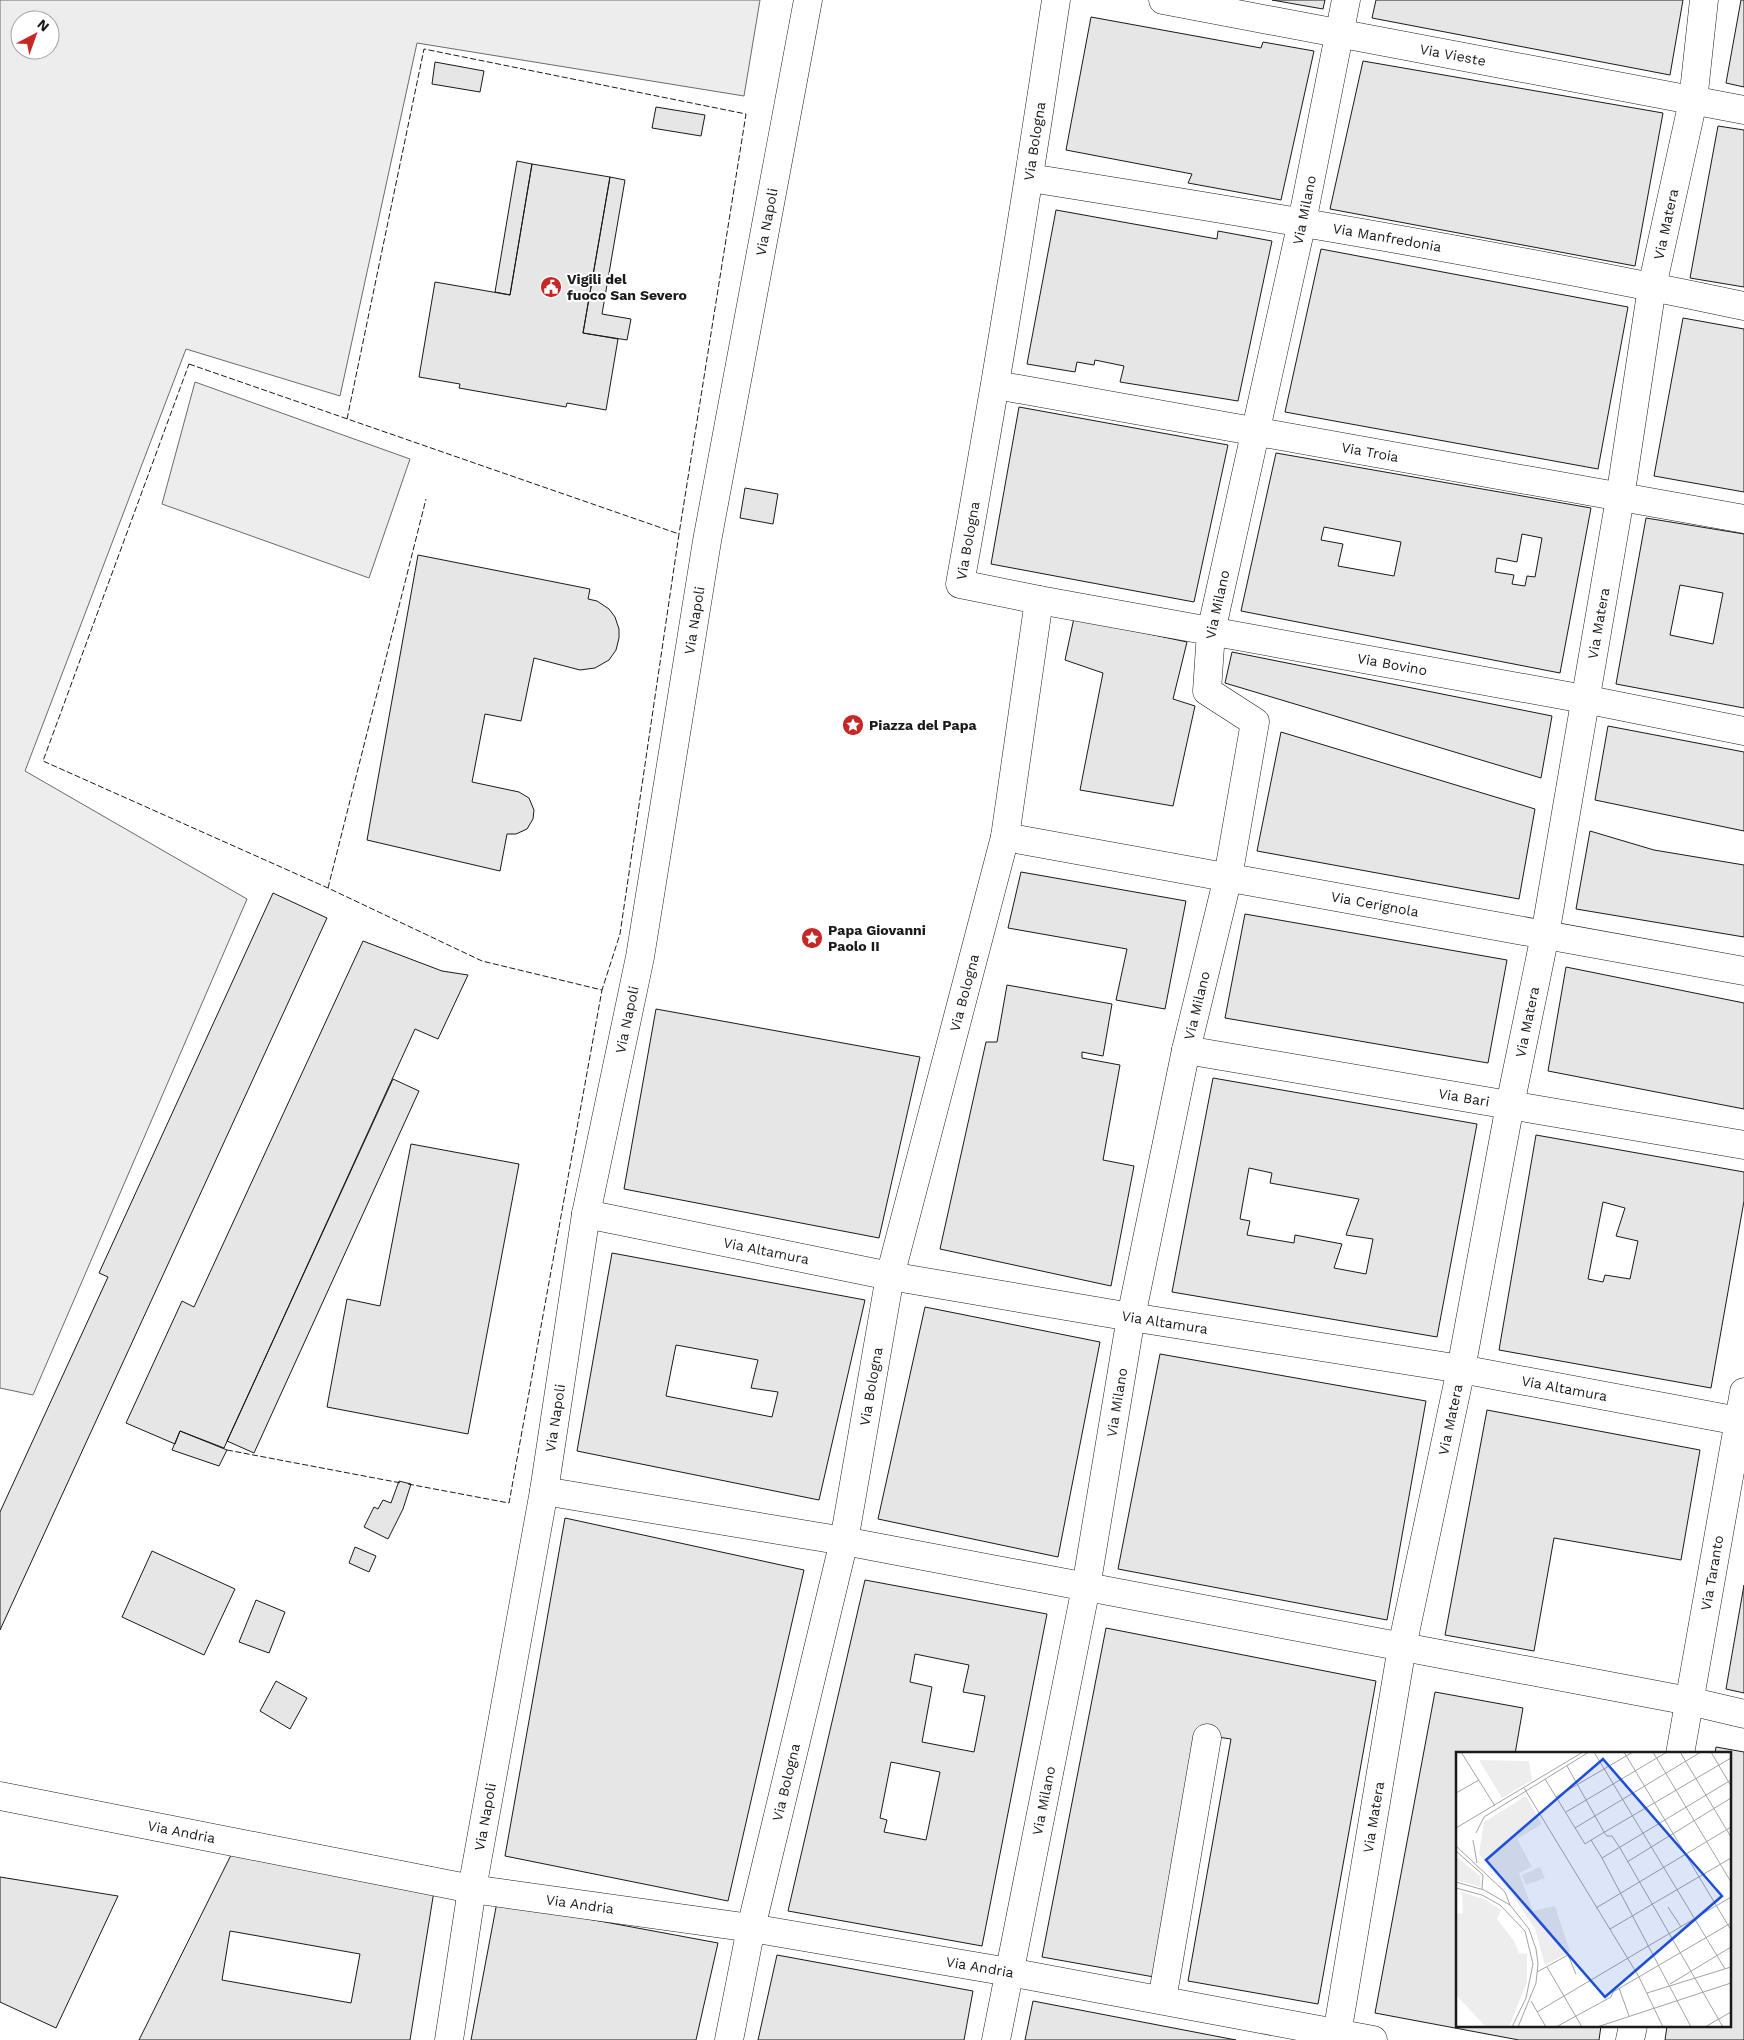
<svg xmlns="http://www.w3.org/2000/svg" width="1744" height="2040" font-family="'Work Sans',sans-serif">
	<rect width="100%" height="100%" fill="#fff"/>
	<path fill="#ededed" stroke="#6a6a6a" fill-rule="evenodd" d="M0 0H760L744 96 417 43 340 396 186 349 25 771 247 899 33 1395 0 1388ZM20 20H50V50H20Z
		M195 382 410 459 369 578 162 504Z"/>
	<path fill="#e6e6e6" stroke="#1a1a1a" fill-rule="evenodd" d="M1272 0H1325L1323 9Z
		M1376 0H1683L1670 75 1372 18Z
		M1741 0H1744V87L1726 83Z
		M1091 17 1261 48 1263 42 1314 51 1281 200 1188 183 1192 174 1066 150Z
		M1363 61 1663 113 1635 266 1330 209Z
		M435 62 484 71 480 92 432 84Z
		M656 107 705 115 701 136 652 128Z
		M1718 126 1744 130V287L1690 278Z
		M517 161 532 164 510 295 495 292Z
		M532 164 610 177 583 333 618 339 606 410 567 403 566 407 459 388 460 384 419 377 435 282 510 295Z
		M610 177 625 180 602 314 631 319 627 340 583 333Z
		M1056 210 1217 239 1218 231 1272 241 1238 401 1120 382 1124 366 1095 360 1094 365 1077 362 1075 372 1027 364Z
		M1321 249 1628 307 1598 469 1285 412Z
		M1683 318 1744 329V492L1654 476Z
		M1019 407 1228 445 1194 602 991 564Z
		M1276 453 1591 508 1560 673 1241 611ZM1324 527 1401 542 1394 576 1338 566 1343 544 1321 540ZM1522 534 1542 538 1535 577 1527 576 1525 586 1512 584 1514 575 1495 572 1497 558 1517 562Z
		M745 488 778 494 773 524 740 518Z
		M1646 518 1744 534V708L1616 684ZM1680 585 1723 593 1713 644 1670 635Z
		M418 555 590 589 588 599 597 601 609 609 615 617 619 629V638L616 650 609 660 595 668 580 670 534 658 521 721 485 714 472 782 519 792 529 798 534 810 533 819 527 829 516 834H507L500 871 367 840Z
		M1074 618 1187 642 1173 699 1195 706 1173 806 1080 790 1103 673 1065 660Z
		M1232 652 1552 716 1541 778 1225 683Z
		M1608 726 1744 752V831L1595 800Z
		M1281 732 1535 809 1519 899 1257 851Z
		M1590 831 1654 850 1744 865V937L1576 909Z
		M1021 872 1186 901 1165 1009 1116 1000 1127 949 1008 928Z
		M273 893 327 918 0 1630V1512L108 1277 99 1273Z
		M1245 914 1507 960 1488 1063 1225 1018Z
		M363 941 442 971 468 975 438 1039 415 1029 224 1448 180 1431 175 1444 126 1423 182 1301 194 1307Z
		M1566 967 1744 1003V1109L1548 1071Z
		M1007 985 1112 1004 1103 1056 1082 1052V1058L1120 1065 1103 1160 1134 1166 1111 1286 940 1249 986 1042H997Z
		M656 1009 920 1057 879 1238 624 1189Z
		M1213 1078 1477 1124 1437 1337 1172 1292ZM1249 1168 1272 1173 1270 1183 1359 1199 1346 1235 1373 1239 1366 1274 1334 1268 1342 1244 1295 1235 1294 1243 1247 1235 1250 1221 1240 1219Z
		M393 1079 419 1091 254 1453 227 1441Z
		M1536 1135 1744 1172V1201L1711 1388 1499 1350ZM1603 1202 1625 1208 1616 1236 1638 1241 1630 1279 1605 1275 1603 1282 1588 1279Z
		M411 1144 519 1164 468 1434 327 1407 347 1299 380 1306Z
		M612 1253 865 1300 819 1500 577 1451ZM676 1345 758 1360 751 1388 778 1392 772 1417 666 1396Z
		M925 1307 1100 1342 1058 1557 878 1519Z
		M1160 1354 1426 1401 1387 1620 1118 1569Z
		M1487 1410 1700 1450 1681 1560 1554 1538 1534 1651 1445 1635Z
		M180 1431 227 1450 219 1466 172 1450Z
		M399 1481 411 1484 403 1509 388 1539 364 1527 374 1507 378 1509 383 1500 391 1503Z
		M565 1518 804 1570 728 1901 505 1856Z
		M355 1547 376 1556 369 1572 349 1563Z
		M152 1551 235 1589 204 1655 122 1617Z
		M865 1580 1047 1614 982 1946 788 1911ZM915 1654 969 1665 963 1692 985 1696 974 1752 922 1742 932 1687 910 1682ZM891 1762 940 1772 926 1840 884 1832 887 1820 880 1818Z
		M1744 1585V1693L1726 1689Z
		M256 1600 285 1612 269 1653 239 1642Z
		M1106 1628 1376 1681 1318 2004 1188 1981 1231 1739 1197 1734 1154 1977 1042 1957Z
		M276 1681 307 1698 290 1729 260 1711Z
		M1435 1692 1523 1708 1515 1754H1458V2026H1601L1599 2040H1519L1375 2013Z
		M1716 1747 1744 1752V2040H1665L1667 2026H1730V1754H1715Z
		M231 1855 434 1891 410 2040H139ZM230 1931 360 1954 351 2003 222 1980Z
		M0 1877 118 1896 56 2028 0 2002Z
		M497 1902 718 1943 696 2040H471Z
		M777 1955 973 1991 964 2040H758Z
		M1033 2001 1236 2040H1025Z"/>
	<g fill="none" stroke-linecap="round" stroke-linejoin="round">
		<g stroke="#1a1a1a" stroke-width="29">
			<g id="minor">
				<path id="s1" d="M1163 0 1744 110"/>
				<path id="s2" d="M1030 178C1269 216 1507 256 1744 306"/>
				<path id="s3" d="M996 385 1744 519"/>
				<path id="s4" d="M1039 600 1584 699 1744 731"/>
				<path id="s5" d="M1005 837 1744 971"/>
				<path id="s6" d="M1186 1050 1744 1145"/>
				<path id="s7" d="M586 1214 890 1276 1131 1317 1461 1369 1744 1422"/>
				<path d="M544 1491 844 1541 1689 1701 1744 1714"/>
				<path id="s8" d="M1680 1754 1744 1392"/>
				<path id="s9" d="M0 1796 472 1889 751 1928 1009 1972 1373 2040"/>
				<path d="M1162 2000 1207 1738"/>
				<path id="s10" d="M449 2040 472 1889 544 1491 586 1214 640 957 707 541 808 0"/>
				<path id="s11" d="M729 2040 751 1928 844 1541 890 1276 1005 837 1039 600 960 584C995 390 1027 195 1056 0"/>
				<path id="s12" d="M996 2040 1086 1587 1131 1317 1186 1050 1228 877 1255 722 1207 691 1211 632 1302 222 1346 0"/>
				<path id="s13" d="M1336 2040 1402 1647 1461 1369 1510 1105 1545 935 1620 498 1652 287 1693 101 1704 0"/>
				<path d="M1630 2040 1633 2026"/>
			</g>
		</g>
		<use href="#minor" stroke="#fff" stroke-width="28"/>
		<path stroke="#1a1a1a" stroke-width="1" stroke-dasharray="6 2.5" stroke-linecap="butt" d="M189 364 679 534 620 934 602 990 482 961 328 888 43 761Z
			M347 419 424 49 746 114 679 534
			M328 888 426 499
			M227 1450 401 1483
			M408 1484 509 1503 602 990"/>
	</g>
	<defs>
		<g id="civic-disc" transform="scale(1.125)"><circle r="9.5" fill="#c62828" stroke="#fff"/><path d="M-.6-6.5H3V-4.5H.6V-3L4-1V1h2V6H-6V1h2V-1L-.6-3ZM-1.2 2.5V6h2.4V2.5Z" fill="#fff"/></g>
		<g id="sight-disc" transform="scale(1.125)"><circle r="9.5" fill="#c62828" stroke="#fff"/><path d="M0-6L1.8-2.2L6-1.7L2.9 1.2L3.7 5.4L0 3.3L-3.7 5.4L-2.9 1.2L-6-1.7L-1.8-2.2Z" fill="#fff"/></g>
	</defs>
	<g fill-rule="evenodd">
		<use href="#civic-disc" x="551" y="287"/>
		<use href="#sight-disc" x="853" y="725"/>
		<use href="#sight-disc" x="812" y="938"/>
	</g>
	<g text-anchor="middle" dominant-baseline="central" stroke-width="4" stroke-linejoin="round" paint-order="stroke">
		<g font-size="14" fill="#1a1a1a" stroke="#fff">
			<text stroke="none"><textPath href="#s1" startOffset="295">Via Vieste</textPath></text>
			<text stroke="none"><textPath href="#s11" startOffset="2004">Via Bologna</textPath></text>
			<text stroke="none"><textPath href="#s12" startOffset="1892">Via Milano</textPath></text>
			<text stroke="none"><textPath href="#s10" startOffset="1846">Via Napoli</textPath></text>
			<text stroke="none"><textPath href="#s13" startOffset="1846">Via Matera</textPath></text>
			<text stroke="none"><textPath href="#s2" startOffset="362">Via Manfredonia</textPath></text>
			<text stroke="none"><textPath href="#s3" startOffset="380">Via Troia</textPath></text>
			<text stroke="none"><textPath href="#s11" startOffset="1599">Via Bologna</textPath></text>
			<text stroke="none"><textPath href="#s12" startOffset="1488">Via Milano</textPath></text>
			<text stroke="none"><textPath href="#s10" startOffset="1441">Via Napoli</textPath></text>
			<text stroke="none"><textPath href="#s13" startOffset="1441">Via Matera</textPath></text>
			<text stroke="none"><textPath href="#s4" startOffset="359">Via Bovino</textPath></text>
			<text stroke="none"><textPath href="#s5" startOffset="376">Via Cerignola</textPath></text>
			<text stroke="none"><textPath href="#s11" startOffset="1074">Via Bologna</textPath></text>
			<text stroke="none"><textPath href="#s12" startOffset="1054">Via Milano</textPath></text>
			<text stroke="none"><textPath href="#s10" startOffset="1036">Via Napoli</textPath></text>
			<text stroke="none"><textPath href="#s13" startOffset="1036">Via Matera</textPath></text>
			<text stroke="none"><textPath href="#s6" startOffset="282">Via Bari</textPath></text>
			<text stroke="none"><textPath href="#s7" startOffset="184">Via Altamura</textPath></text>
			<text stroke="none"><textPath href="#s7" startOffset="589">Via Altamura</textPath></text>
			<text stroke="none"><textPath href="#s11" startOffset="669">Via Bologna</textPath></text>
			<text stroke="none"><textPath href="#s7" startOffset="994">Via Altamura</textPath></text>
			<text stroke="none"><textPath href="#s12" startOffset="649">Via Milano</textPath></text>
			<text stroke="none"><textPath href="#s10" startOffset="631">Via Napoli</textPath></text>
			<text stroke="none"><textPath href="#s13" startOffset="631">Via Matera</textPath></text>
			<text stroke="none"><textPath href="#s8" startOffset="184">Via Taranto</textPath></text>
			<text stroke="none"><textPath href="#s11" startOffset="264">Via Bologna</textPath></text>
			<text stroke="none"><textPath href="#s12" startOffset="244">Via Milano</textPath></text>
			<text stroke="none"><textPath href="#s13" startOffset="226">Via Matera</textPath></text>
			<text stroke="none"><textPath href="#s10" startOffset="226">Via Napoli</textPath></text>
			<text stroke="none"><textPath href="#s9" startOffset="185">Via Andria</textPath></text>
			<text stroke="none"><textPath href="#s9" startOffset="590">Via Andria</textPath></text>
			<text stroke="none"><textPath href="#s9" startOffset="995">Via Andria</textPath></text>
		</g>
		<g font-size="14" font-weight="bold" fill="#1a1a1a" stroke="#fff" text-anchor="start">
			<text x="567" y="279">Vigili del<tspan x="567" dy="16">fuoco San Severo</tspan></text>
			<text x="869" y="725">Piazza del Papa</text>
			<text x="828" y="930">Papa Giovanni<tspan x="828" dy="16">Paolo II</tspan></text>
		</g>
	</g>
	<g transform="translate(1456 1752)">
		<rect width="275" height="275" fill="#fff"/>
		<path d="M23 8 73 9 76 28 46 46ZM70 44 86 72 61 87 76 115 63 121 77 159 99 154 114 200 89 213 79 177 58 145 23 102 28 70ZM1 105 24 124 25 135 0 128ZM84 115 89 126 70 133 66 123ZM6 140 30 148 45 158 41 167 58 189 63 201 71 202V230L53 275H30L0 243V162L7 161Z" fill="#ededed"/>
		<path fill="none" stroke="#a3a3a3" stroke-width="1" d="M5 0 39 54M138 0 269 217M168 0 275 178M197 0 275 130M224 0 275 85M255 0 275 34M111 14 148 80 151 84H156L164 96 267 275M89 27 129 92 135 88 146 106 235 275M68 36 183 225 207 275M0 41 23 28M100 45 177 0M110 60 211 0M0 76 127 0M119 76 245 0M20 81 28 65 133 0M17 88 21 111M135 88 275 6M0 94 49 140 54 153 73 177 80 197 82 212 80 231 62 275M0 99 27 123 26 137M146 106 275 28M171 110 275 46M0 130 28 138 54 153M0 136 26 143 44 153 69 179 77 212 70 246 56 275M212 155 225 175M140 156 275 75M154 177 275 106M91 215 126 275M81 220 112 203 120 222M214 232 275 195M163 236 173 264M191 241 275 215M75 249 90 275M81 260 275 145M100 275 155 245 157 240 275 171M141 275 275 231M249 275 275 260"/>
		<path fill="#1d4ed8" fill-opacity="0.15" stroke="#1d4ed8" stroke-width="2.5" d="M147 7 266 144 149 245 30 108Z"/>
		<rect width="275" height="275" fill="none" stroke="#1a1a1a" stroke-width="2.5"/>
	</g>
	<g transform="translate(35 35) rotate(41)"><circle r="24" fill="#ffffff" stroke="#a3a3a3"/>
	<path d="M0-4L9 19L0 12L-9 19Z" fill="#c62828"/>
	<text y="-8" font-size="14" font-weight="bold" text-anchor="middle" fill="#1a1a1a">N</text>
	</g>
</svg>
